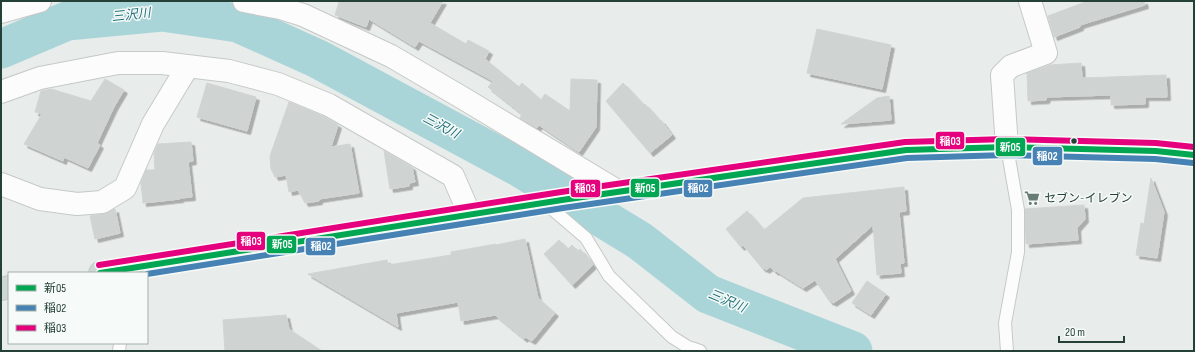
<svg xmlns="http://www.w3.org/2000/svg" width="1195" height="352" font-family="'Sofia Sans Condensed','Noto Sans JP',sans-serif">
	<defs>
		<filter id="shadow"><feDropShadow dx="3.5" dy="3.5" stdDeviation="0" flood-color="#0004"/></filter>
	</defs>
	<rect width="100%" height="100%" fill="#e8ecea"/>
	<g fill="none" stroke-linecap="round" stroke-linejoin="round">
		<path stroke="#aad5d8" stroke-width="39" d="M1 49 67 21 162 12 238 23 318 59 517 166 640 241 708 294 853 351"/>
	</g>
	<path fill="#cfd3d1" stroke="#d0d5d3" filter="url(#shadow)" d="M338 1H443L430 23 466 44 468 40 489 51 485 59 519 87 522 83 541 100 545 94 570 111 571 79 597 80 596 127 579 152 539 125 537 128 520 118 522 114 488 87 493 81 419 41 415 47 369 19 366 27 335 15 339 2Z
		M1088 1H1144L1145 5 1080 25V27L1054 37 1048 16Z
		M817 29 891 45 882 89 807 73Z
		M1081 63 1082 78 1166 75 1167 97H1145V104L1111 105V95L1047 97 1046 100 1028 101 1027 73 1050 65Z
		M105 79 124 90 114 107 97 143 100 145 88 168 64 157 63 161 24 144 42 114 35 112 41 91 51 89 91 101Z
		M207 83 256 97 247 131 197 117Z
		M623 83 644 105 645 104 660 121 661 120 672 135 650 153 606 101Z
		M889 96 891 120 841 124 877 98Z
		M289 102 323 116 338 125 331 147 350 144 359 193 319 199V201L305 203 298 190 289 192 286 175 275 177 271 169 270 156Z
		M191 142 193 161 188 162 192 197 180 198V199L143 203 141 183 146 170H155L154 153 158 144Z
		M384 151 412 167 415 182 409 183V186L390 189Z
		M1151 178 1164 212 1157 258 1136 255 1141 223 1144 224Z
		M904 187 906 211 899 212 904 263H900L901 273 877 275 873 225 835 259 851 291 833 303 831 301 830 302 815 280 803 288 776 271 775 272 770 267 766 270 764 268 763 269 743 245 741 247 726 229 747 211 764 230 803 198Z
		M1084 205 1085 219 1077 228 1078 240 1026 244 1025 209Z
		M115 209 120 233 95 239 90 216 103 214Z
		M525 239 538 298 555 313 532 341 525 337 524 339 495 315 461 321 458 302 396 313 398 327 308 274 387 260 388 265 451 255V252L496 244V245Z
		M559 240 568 249 572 245 578 251 580 249 593 265 572 285 544 254Z
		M867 281 886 294 871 315 852 303Z
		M286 315 289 329 322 351H225L223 320Z"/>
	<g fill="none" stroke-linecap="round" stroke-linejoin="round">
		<g stroke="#c5c9c7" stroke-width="14">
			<path id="service" d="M545 203 586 238 609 276 672 337 688 347 700 351
				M119 351 120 343
				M1007 351 1005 323 1018 252V210L1007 147"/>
		</g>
		<g stroke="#c5c9c7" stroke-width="24">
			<path id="minor" d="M244 1 280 8 303 15 391 56 461 97 619 192
				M1 12 40 1
				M1 92 40 78 118 63H162L229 71 278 84 329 105 453 176 470 215
				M1007 147 1002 75 1011 66 1046 53 1030 1
				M1 184 40 199 77 204 102 202 125 188 153 124 188 66"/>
		</g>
		<g stroke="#c3cac8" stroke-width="24">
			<path id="primary" d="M100 273 562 200 906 150 1007 147 1156 151 1194 155
				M1 289 9 287"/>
		</g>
		<use href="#service" stroke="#fcfcfc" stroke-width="12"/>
		<use href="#minor" stroke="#fcfcfc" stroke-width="22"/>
		<use href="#primary" stroke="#cfd7d4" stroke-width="22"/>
		<g stroke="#f6faf8" stroke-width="9">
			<path id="bus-1" d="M100 273 562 200 906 150 1007 147 1156 151 1194 155"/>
		</g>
		<g stroke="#f6faf8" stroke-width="9">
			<path id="bus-2" d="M147 274 563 208 907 158 1007 155 1155 159 1193 163"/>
		</g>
		<g stroke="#f6faf8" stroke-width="9">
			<path id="bus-3" d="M99 265 561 192 905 142 1007 139 1156 143 1194 147"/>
		</g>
		<use href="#bus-1" stroke="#00a651" stroke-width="6"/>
		<use href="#bus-2" stroke="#4682b4" stroke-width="6"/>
		<use href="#bus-3" stroke="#e5007d" stroke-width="6"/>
	</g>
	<defs>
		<g id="supermarket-bare" transform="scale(1.2)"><path d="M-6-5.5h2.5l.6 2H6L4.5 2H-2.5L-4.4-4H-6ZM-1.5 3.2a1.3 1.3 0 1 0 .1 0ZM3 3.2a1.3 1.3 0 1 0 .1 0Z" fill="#697c75" stroke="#f6faf8" stroke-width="2.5" paint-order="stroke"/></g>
	</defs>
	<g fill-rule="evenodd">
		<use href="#supermarket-bare" x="1032" y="198"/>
	</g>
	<circle fill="#254036" stroke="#f6faf8" stroke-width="1.5" cx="1074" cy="141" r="3.5"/>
	<g text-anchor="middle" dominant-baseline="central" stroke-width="3" stroke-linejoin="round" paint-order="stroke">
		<g font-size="12" fill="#254036" stroke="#f6faf8" text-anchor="start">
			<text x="1044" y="198">セブン-イレブン</text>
		</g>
		<g font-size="13" font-style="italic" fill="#20727a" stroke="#f6faf8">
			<text transform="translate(131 15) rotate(-6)">三沢川</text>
			<text transform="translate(441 126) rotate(28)">三沢川</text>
			<text transform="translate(727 301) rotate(23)">三沢川</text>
		</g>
	</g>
	<g stroke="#f6faf8" stroke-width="1.5">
		<rect x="935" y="131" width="30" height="19" rx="4" fill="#e5007d"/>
		<rect x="995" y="137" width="31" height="20" rx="4" fill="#00a651"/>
		<rect x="1032" y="146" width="31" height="20" rx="4" fill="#4682b4"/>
		<rect x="630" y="178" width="30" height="20" rx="4" fill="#00a651"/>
		<rect x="683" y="179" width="30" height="19" rx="4" fill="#4682b4"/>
		<rect x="570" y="179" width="31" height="19" rx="4" fill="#e5007d"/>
		<rect x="236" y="231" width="30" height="20" rx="4" fill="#e5007d"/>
		<rect x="266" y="235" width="31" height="19" rx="4" fill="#00a651"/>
		<rect x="305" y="237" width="31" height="19" rx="4" fill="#4682b4"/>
	</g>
	<g font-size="11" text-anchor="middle" font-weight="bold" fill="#fff">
		<text x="950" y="145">稲03</text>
		<text x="1010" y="151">新05</text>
		<text x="1047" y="160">稲02</text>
		<text x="645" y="192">新05</text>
		<text x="698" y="192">稲02</text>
		<text x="585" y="192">稲03</text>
		<text x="251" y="245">稲03</text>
		<text x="282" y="248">新05</text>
		<text x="321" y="250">稲02</text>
	</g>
	<rect width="1195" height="352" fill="none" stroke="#254036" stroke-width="4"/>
	<rect x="8" y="272" width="140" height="72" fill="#f6faf8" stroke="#a2b0aa"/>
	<rect x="16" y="285" width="20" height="6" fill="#00a651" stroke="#a2b0aa"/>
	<text x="44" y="292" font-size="12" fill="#254036">新05</text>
	<rect x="16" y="305" width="20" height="6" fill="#4682b4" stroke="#a2b0aa"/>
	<text x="44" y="312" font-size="12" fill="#254036">稲02</text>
	<rect x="16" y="325" width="20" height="6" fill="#e5007d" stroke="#a2b0aa"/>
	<text x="44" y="332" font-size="12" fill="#254036">稲03</text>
	<path d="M1059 336v6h65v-6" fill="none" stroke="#254036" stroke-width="2"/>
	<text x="1065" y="336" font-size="12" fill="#254036" stroke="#f6faf8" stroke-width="3" paint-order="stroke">20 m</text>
</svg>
